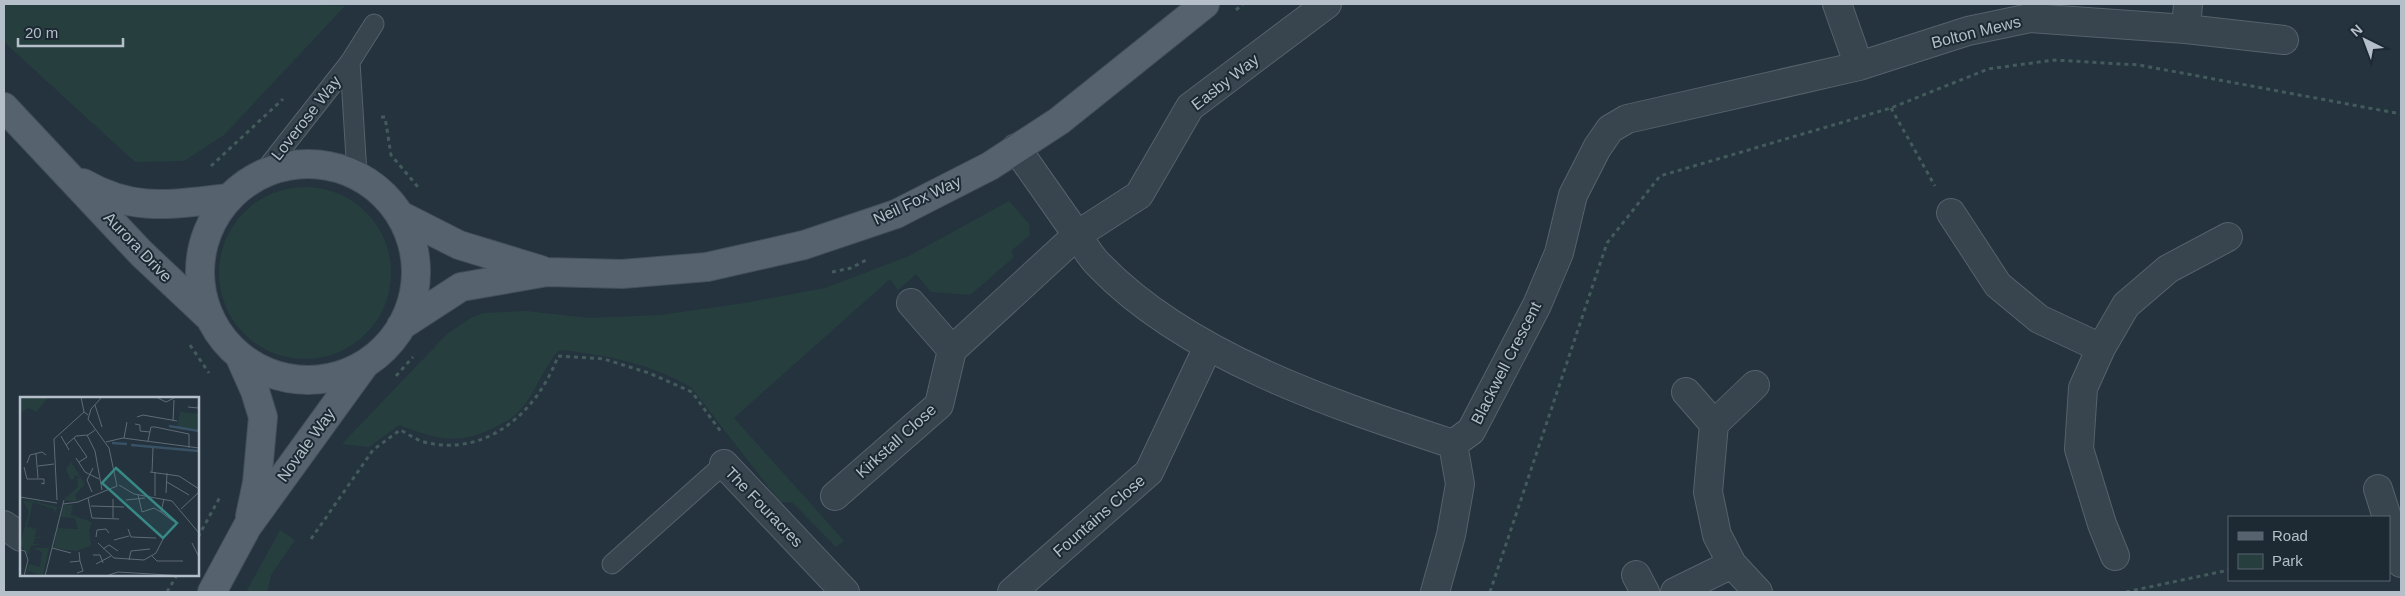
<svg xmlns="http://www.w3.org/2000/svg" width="2405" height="596" font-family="Arial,sans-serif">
	<rect width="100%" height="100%" fill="#24333e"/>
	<path fill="#263f3e" d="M4 4H287L345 6 224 135 184 161 135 162 4 42Z
		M219 273a86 86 0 1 1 172 0a86 86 0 1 1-172 0Z
		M1009 201 1029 224 1030 235 1012 250 1013 258 970 295 931 292 916 274 898 290 890 279 734 418 844 541 836 547 793 503 780 502 691 387C648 363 610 356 562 350L557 352C542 370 535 394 520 410 512 419 501 425 491 429 455 446 435 438 399 425L369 447 342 444 447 334 469 319 483 313 526 311 589 318 660 315 745 303 825 288 909 256Z
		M280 530 295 540 271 575 267 592H246Z"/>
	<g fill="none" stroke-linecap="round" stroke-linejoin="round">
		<g stroke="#56626c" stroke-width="21">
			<path id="lane" d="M350 62 357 174
				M262 174 350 62 374 24
				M612 564 724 464"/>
		</g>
		<g stroke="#56626c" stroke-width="30">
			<path id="street" d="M2186 29 2188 4
				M1859 66 1968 31 2030 18 2186 29 2284 40
				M1016 148C1035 175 1054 202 1073 229 1082 241 1089 256 1100 266 1188 357 1335 405 1453 444L1471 431 1537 305 1559 253 1573 195 1597 148 1610 129 1627 119 1859 66 1837 4
				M1951 213 1998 285 2039 319 2101 348
				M911 303 952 350
				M1755 385 1714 424 1708 492 1717 535 1732 564 1758 592
				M1686 392 1714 424
				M724 464 845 592
				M2378 489 2387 517
				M835 496 939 405 952 350 1077 235 1139 195 1190 107 1327 4
				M2389 521 2401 563
				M4 525 21 537
				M2115 556 2102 524 2079 449 2083 388 2101 348 2126 305 2168 269 2228 237
				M1636 575 1645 592
				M1012 592 1149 472 1208 347
				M1435 592 1451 535 1460 484 1453 444
				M1675 592 1732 564"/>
		</g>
		<g stroke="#44505a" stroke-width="30">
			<path id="primary" d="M4 107 141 253 210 318
				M200 272a108 108 0 1 1 216 0a108 108 0 1 1-216 0Z
				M83 183C135 213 172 204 229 198
				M402 216 459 245 541 270
				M401 326 461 287 547 272 622 274 707 267 804 245 896 214 990 166 1059 121 1205 4
				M239 355 255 391 263 417 257 483 250 516
				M212 592 247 527 365 364"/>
		</g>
		<path stroke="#445b5b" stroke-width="3" stroke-dasharray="4 4" stroke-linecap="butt" d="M1236 10 1243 4
			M1891 108 1935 186
			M381 117H385L391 155 418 187
			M211 166 283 99
			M832 272 851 268 868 259
			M190 345 209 373
			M396 376 413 357
			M198 537 220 497
			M311 539 373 450 400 430C407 433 416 440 424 442 487 458 538 411 558 356L604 359 649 373 692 392 721 432
			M167 592 177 575
			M1490 592 1607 243 1660 176 1891 108 1988 69 2054 60 2139 65 2401 114
			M2126 592 2229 570"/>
		<use href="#lane" stroke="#38444e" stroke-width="19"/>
		<use href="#street" stroke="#38444e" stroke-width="28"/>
		<use href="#primary" stroke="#56636e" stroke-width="28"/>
	</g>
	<g text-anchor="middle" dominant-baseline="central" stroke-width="4" stroke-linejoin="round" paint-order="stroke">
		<g font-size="16" fill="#b4bfc9" stroke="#1d2933">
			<text transform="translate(1976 32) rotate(-14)">Bolton Mews</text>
			<text transform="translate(1225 82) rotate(-38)">Easby Way</text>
			<text transform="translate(306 118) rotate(-52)">Loverose Way</text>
			<text transform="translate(917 200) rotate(-25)">Neil Fox Way</text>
			<text transform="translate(138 247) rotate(46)">Aurora Drive</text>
			<text transform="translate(1506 363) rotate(-63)">Blackwell Crescent</text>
			<text transform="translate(896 441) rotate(-42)">Kirkstall Close</text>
			<text transform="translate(306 445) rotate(-54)">Novale Way</text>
			<text transform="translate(764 507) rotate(46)">The Fouracres</text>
			<text transform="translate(1099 516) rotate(-41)">Fountains Close</text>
		</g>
	</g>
	<g transform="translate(20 397)">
		<rect width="179" height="179" fill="#24333e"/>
		<path d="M0 0H29L16 15 9 11 0 16ZM160 15 179 17V34L157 30ZM51 65 65 87 55 98 57 104H49L44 102 58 90 57 82 60 80 54 78V82H50L46 72ZM0 101 37 110 35 117 34 112 13 105 7 130 16 131 17 128V132L9 131 16 133 15 140 31 141H15L13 147H21L11 149 8 158 0 147 9 115 3 104 12 105ZM44 108H53L51 118 72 125 69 134 71 149 56 154 34 151 37 131 58 132 55 121 40 120ZM30 145 23 179 9 174 5 179 9 167 20 170 22 155 13 151H28Z" fill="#263f3e"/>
		<path fill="none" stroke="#385165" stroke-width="2.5" d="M149 29 179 34M92 46 107 47M111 48 179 54"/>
		<path fill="none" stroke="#5e6b76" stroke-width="1" d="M61 0 64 15 68 18M82 0 71 12 68 22 89 51 97 89M136 0 146 5 156 0M75 8 82 30M168 10 178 11 179 1M117 20 123 18 157 24M153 24 154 3M115 27 120 28V34L130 35M67 38 75 54 82 93M41 39 49 53M54 41 67 60 59 65M104 41 107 25M128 44 131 30H135L169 37V51M86 45 103 41 179 51M46 48 56 39 68 38 75 33M16 57 18 81M56 61 65 75 79 82M7 66 10 58 22 55 26 58M18 69 34 67M4 70 7 82H24V87L21 86M130 75 159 79 179 92M132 75 133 51M135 75V99M147 85 169 98M99 88 114 97 152 104 179 136M72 95 67 83 73 71M146 96 147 76M118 98 122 115 134 111 141 115 144 102M0 100 37 106M68 101 72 121 99 122M37 103 34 42 64 15M106 103 125 101M43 107 58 105 97 89M71 109 104 110M161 112 179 95M141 115 153 124M93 121V102M108 132 111 140 136 141M76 140 77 133 86 132 89 136M94 143 109 139M78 146 94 161 124 163 136 156 145 138M172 146 179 160M32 151 51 156M83 152 89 148 98 154M0 153 5 154 8 163 4 179M73 158H80L83 166M132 159 137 164H163M109 163 111 154 130 152M50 165 60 164 59 155M76 167 91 159M57 176 63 174 60 164M25 179 44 103M86 179 98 175 165 179"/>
		<path fill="#388885" fill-opacity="0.15" stroke="#388885" stroke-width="2.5" d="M96 71 157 126 143 141 82 86Z"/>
		<rect width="179" height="179" fill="none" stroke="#b4bfc9" stroke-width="2.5"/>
	</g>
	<rect width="2405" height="596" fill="none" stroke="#b4bfc9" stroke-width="10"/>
	<rect x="2228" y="516" width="162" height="65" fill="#1d2933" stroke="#59656f"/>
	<rect x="2238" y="532" width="25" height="8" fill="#56636e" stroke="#59656f"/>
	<text x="2272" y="541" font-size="15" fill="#b4bfc9">Road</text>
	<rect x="2238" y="554" width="25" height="15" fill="#263f3e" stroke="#59656f"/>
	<text x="2272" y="566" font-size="15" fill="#b4bfc9">Park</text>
	<g transform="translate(2365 40) rotate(318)" stroke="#1d2933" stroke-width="4" paint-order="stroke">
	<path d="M0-4L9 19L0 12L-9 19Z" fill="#b4bfc9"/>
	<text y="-8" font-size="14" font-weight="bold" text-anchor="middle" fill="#b4bfc9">N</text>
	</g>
	<path d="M18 38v8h105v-8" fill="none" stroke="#b4bfc9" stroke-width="2.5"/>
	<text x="25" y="38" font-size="15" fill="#b4bfc9" stroke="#1d2933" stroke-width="4" paint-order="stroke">20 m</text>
</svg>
